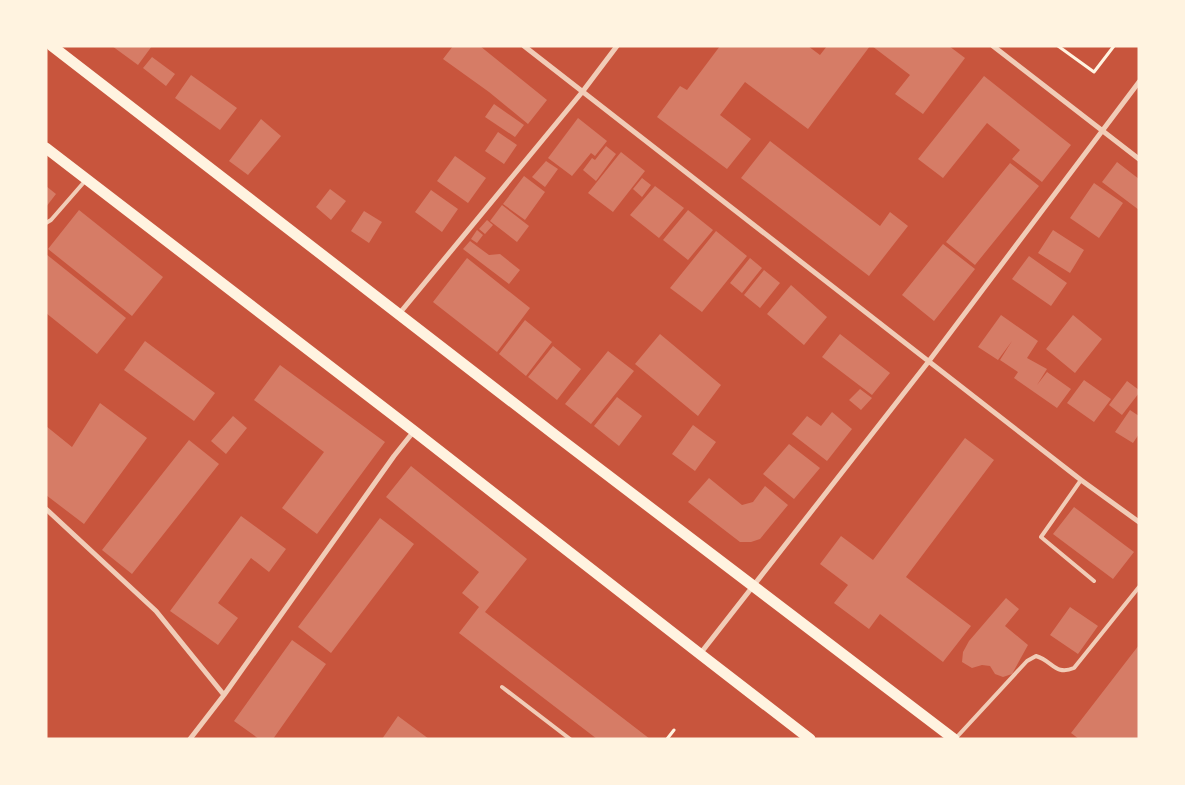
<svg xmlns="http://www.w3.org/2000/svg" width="1185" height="785" font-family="Arial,sans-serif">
	<rect width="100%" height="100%" fill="#c8553d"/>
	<path fill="#d67c66" d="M112 46H152L138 65Z
		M453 46H480L547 100 528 124 489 92 443 59Z
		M720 46H808L820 55 827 46H870L808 129 745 82 720 115 751 139 727 169 657 117 680 86 687 90Z
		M872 46H949L965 58 923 114 895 94 910 75Z
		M152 57 175 74 166 86 143 68Z
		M191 75 237 108 220 130 175 98Z
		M984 76 1071 145 1042 182 1012 159 1020 150 987 123 943 178 918 159Z
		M494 104 524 125 515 137 485 117Z
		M578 118 607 141 595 156 591 153 572 176 548 158Z
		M261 119 281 136 248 175 229 161Z
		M498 132 517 145 504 164 485 151Z
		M770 141 880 226 890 212 908 226 869 276 741 178Z
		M606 146 616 154 596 181 583 170 592 158 595 160Z
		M621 152 645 171 613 212 588 193Z
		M455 156 486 178 468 203 437 181Z
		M546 161 558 169 545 187 532 177Z
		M1117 162 1139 179V210L1102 182Z
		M1010 163 1039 186 975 265 946 242Z
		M524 176 545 192 525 220 503 204Z
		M642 178 651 185 642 197 633 189Z
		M1094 183 1123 203 1099 238 1070 218Z
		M46 186 56 194 46 207Z
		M655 186 684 208 659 238 630 215Z
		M330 189 346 201 331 220 316 207Z
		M431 190 458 209 442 232 415 212Z
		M502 205 529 226 517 242 490 221Z
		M79 210 163 277 132 316 48 249Z
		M688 210 713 230 688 260 663 240Z
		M364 211 382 222 369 243 351 231Z
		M487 220 493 225 485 234 479 229Z
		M477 230 483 235 477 243 471 239Z
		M1053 230 1084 250 1070 273 1038 253Z
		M716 231 747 256 702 312 670 288Z
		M470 241 489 255 500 254 520 270 509 284 463 249Z
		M943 244 975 269 934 321 902 295Z
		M46 254 126 318 97 354 46 313Z
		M1029 256 1067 283 1051 306 1012 279Z
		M467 258 530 308 497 352 433 302Z
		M750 258 762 268 742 293 730 283Z
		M764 270 780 283 760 308 744 295Z
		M791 285 827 317 804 345 767 314Z
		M1001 315 1038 341 1027 358 1047 369 1037 385 1047 372 1071 389 1057 408 1014 378 1018 372 1000 360 1012 341 998 360 978 347Z
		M1073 315 1102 339 1075 373 1046 349Z
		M525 320 552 342 526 376 499 354Z
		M660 334 721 385 698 416 635 364Z
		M840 334 890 373 872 395 822 357Z
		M145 341 215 393 194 421 124 370Z
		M553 346 581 369 557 400 528 377Z
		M608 351 634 371 591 424 565 404Z
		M280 365 385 442 317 534 282 508 324 452 254 400Z
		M1084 380 1111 399 1094 422 1067 403Z
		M1127 381 1139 390V393L1122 415 1109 405Z
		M860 389 872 398 861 410 849 400Z
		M617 397 642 416 619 446 594 426Z
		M100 403 147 438 84 524 46 495V426L72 447Z
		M1130 410 1139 416V434L1133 443 1115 432Z
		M832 412 852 429 827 461 792 434 807 416 821 426Z
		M233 416 247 428 226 454 211 441Z
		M693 425 716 442 695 471 672 454Z
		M965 438 994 460 906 577 971 626 943 662 880 614 869 629 834 603 848 585 820 564 841 536 873 560Z
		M189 440 219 464 132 574 102 550Z
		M789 444 820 468 794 499 763 474Z
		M411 466 527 559 485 612 650 739H597L459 633 479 607 462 593 479 572 386 497Z
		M709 478 742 505 753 502 765 486 788 505 760 539 751 542H740L688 502Z
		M1074 507 1134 552 1113 579 1053 534Z
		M241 516 286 549 269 572 251 558 218 603 238 618 218 645 170 611Z
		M380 518 414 544 331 653 298 627Z
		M1006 598 1019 609 1005 626 1028 645 1012 674 1003 677 995 674 990 666 982 665 972 668 962 662 963 652 969 641Z
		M1070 607 1098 626 1078 654 1050 635Z
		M292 640 326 664 273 739H259L234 721Z
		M1139 645V739H1079L1071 733Z
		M398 716 429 739H382Z"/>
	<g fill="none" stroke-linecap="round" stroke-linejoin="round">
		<path stroke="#fff3e0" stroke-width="3" d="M1058 46 1094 72 1114 46
			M667 739 674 730"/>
		<path stroke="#f1ccb7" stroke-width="4" d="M46 223 51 220 85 181
			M1081 480 1041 537 1094 581
			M502 687 570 739
			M955 739 1027 661 1036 656C1053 661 1055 676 1074 668L1139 587"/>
		<path stroke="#f1ccb7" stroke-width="5" d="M524 46 1081 480 1139 522
			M993 46 1139 159
			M399 314 583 91 617 46
			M46 509 156 611 224 695
			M700 654 929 361 1139 82
			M190 739 224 695 394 456 414 431"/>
		<path stroke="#fff3e0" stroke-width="11" d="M52 46 555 435 954 739
			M46 148 414 431 700 654 810 739"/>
	</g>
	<rect width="1185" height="785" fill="none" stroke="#fff3e0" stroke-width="95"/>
</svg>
